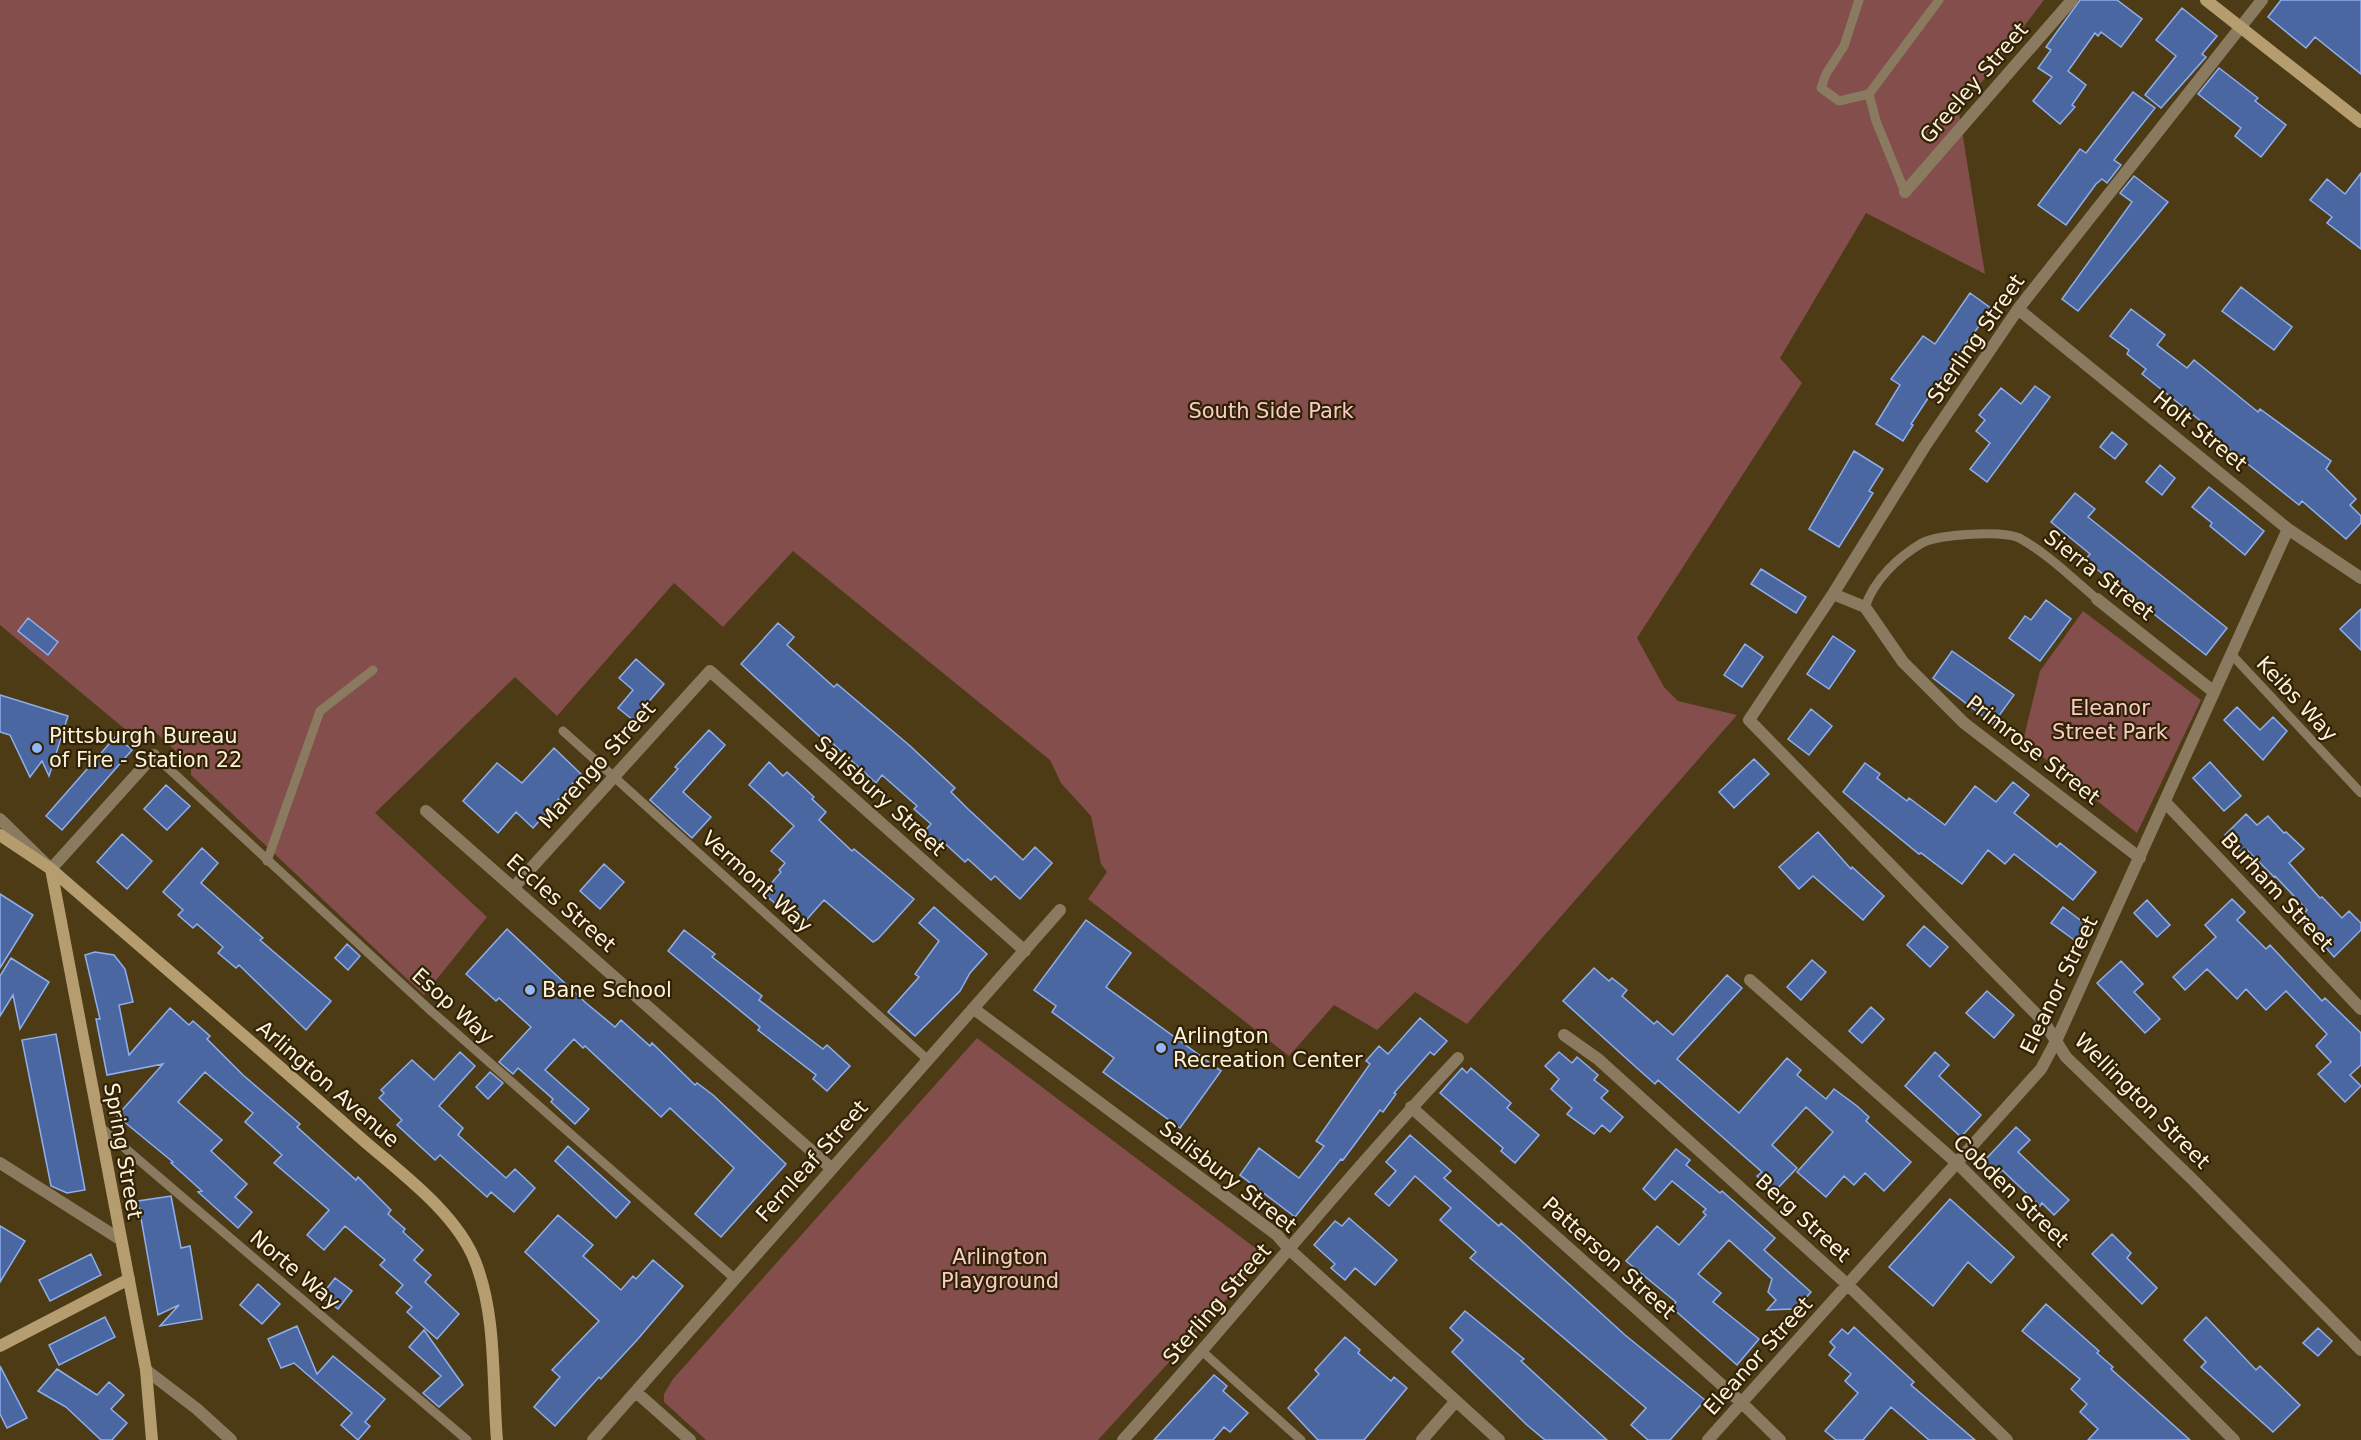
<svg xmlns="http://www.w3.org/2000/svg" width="2361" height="1440" font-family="'DejaVu Sans',sans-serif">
	<rect width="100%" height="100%" fill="#4d3b16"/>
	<path fill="#834e4b" d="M0 0H2044L1959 112 1985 274 1866 213 1780 358 1802 383 1637 638 1664 687 1678 701 1737 715 1467 1024 1415 992 1377 1030 1334 1005 1289 1056 1088 899 1107 872 1101 864 1091 816 1061 783 1050 760 793 551 723 627 674 583 557 716 515 677 375 813 487 917 424 995 191 775V765L155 732H145L138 740 0 625Z
		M2083 611 2201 700 2137 833 2023 741 2040 671Z
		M977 1038 1266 1256 1098 1440H706L664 1402V1394L673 1379Z"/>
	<path fill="#4a67a1" stroke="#8eafee" stroke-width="1.5" d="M2080 0H2117L2142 19 2121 47 2101 32 2098 36 2095 33 2068 71 2086 85 2072 105 2075 107 2060 124 2033 101 2052 77 2038 68 2051 50 2046 47Z
		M2281 0H2361V74L2315 37 2306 48 2268 17Z
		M2182 8 2217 36 2202 54 2206 57 2161 108 2145 95 2176 56 2156 40Z
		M2219 68 2258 98 2255 101 2286 125 2261 157 2235 136 2241 128 2198 94Z
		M2133 92 2155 108 2114 160 2121 165 2107 183 2102 179 2096 184 2066 225 2038 205 2080 149 2086 153Z
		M2361 173V249L2327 223 2332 217 2310 200 2327 179 2345 194Z
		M2134 176 2168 202 2078 311 2062 299 2132 202 2120 193Z
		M2241 287 2292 327 2274 350 2222 311Z
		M1970 293 1992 309 1955 358 1957 359 1947 375 1944 374 1911 424 1913 425 1903 441 1876 424 1900 385 1891 379 1923 336 1935 344Z
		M2131 309 2165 335 2157 345 2187 368 2194 360 2258 412 2260 409 2331 461 2326 469 2356 499 2350 505 2361 516V523L2346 539 2302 501 2299 505 2229 449 2205 428 2207 426 2142 374 2146 369 2127 354 2129 350 2110 336Z
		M2035 386 2050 397 1987 482 1970 469 1990 443 1976 431 1985 420 1979 415 2001 388 2021 404Z
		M2112 432 2127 444 2115 459 2100 447Z
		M1854 451 1883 469 1869 491 1873 493 1839 547 1809 529Z
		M2160 465 2175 478 2162 495 2146 482Z
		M2209 487 2264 531 2245 555 2210 526 2212 523 2192 507Z
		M2075 493 2095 509 2088 517 2227 628 2206 655 2085 560 2090 554 2051 522Z
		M1761 569 1806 597 1796 613 1751 584Z
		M2046 600 2071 619 2040 661 2009 638 2025 616 2031 620Z
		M2361 609V650L2340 629Z
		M28 618 58 642 48 655 18 631Z
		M778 623 794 637 787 645 834 687 837 684 909 745 955 788 951 792 968 809 1023 860 1035 847 1052 863 1020 899 995 876 991 880 968 859 965 862 941 840 938 843 924 832 931 824 914 809 917 806 882 775 876 783 831 742 829 745 741 664Z
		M1833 636 1855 651 1829 689 1807 674Z
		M1745 644 1763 657 1742 687 1724 675Z
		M1952 651 2014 695 1993 724 1933 678Z
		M636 659 664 684 633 720 618 708 633 690 619 678Z
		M0 695 68 716 49 776 42 761 30 777 10 735 0 732Z
		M2237 707 2260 730 2273 717 2287 731 2263 760 2224 720Z
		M1811 709 1832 726 1809 755 1788 739Z
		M709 730 725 745 683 792 711 817 692 838 650 800 678 769 675 767Z
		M116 736 132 750 62 830 46 816Z
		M554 748 581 774 533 828 516 812 498 833 463 801 497 763 522 783Z
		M1754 759 1769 774 1734 808 1719 792Z
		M769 762 783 776 787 772 814 797 812 799 826 812 819 820 852 851 854 849 914 899 878 939 873 942 824 900 801 926 763 893 781 872 779 870 785 863 771 851 794 826 749 785Z
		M2210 762 2241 796 2224 811 2193 778Z
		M1865 763 1880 774 1877 778 1907 801 1909 798 1945 825 1975 786 1996 802 2013 782 2029 795 2014 813 2057 847 2060 843 2096 872 2073 900 2014 854 2005 864 1988 850 1962 884 1921 853 1919 854 1843 792Z
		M166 785 190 806 167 830 144 809Z
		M2246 814 2257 825 2268 816 2284 833 2286 832 2304 849 2289 863 2320 898 2322 897 2342 918 2349 911 2361 923V930L2334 957 2300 918 2307 910 2275 876 2274 877 2247 850 2243 854 2225 835Z
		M1818 832 1851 869 1852 867 1884 896 1863 920 1813 876 1799 889 1779 867Z
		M122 834 152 861 127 889 97 862Z
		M202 848 218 863 201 883 263 938 260 940 331 1001 306 1030 239 965 236 968 218 953 223 947 197 924 193 928 178 915 183 910 163 892Z
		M604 864 624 882 600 909 580 891Z
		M0 894 33 915 0 968Z
		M2232 899 2245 912 2237 920 2266 949 2270 945 2322 1001 2325 998 2361 1033V1065L2350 1075 2361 1086 2345 1102 2318 1074 2331 1062 2316 1046 2327 1034 2286 991 2266 1010 2246 989 2237 999 2207 969 2185 990 2173 977 2216 937 2205 925Z
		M2147 900 2170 925 2157 937 2134 913Z
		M934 907 987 954 970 973 960 991 915 1036 888 1012 919 977 915 974 939 941 919 923Z
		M2063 907 2088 926 2077 942 2051 923Z
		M1086 920 1131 953 1106 987 1221 1071 1180 1128 1103 1072 1114 1058 1052 1012 1056 1006 1034 990Z
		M1924 926 1948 947 1930 967 1907 945Z
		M507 929 586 1003 615 1027 621 1020 650 1046 652 1043 695 1085 697 1083 713 1095 786 1164 721 1237 695 1214 734 1168 670 1108 661 1117 585 1046 583 1048 574 1039 545 1070 589 1109 575 1124 551 1102 553 1099 518 1068 513 1074 499 1062 531 1027 499 998 496 1001 466 974Z
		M684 930 715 954 712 957 762 996 759 1000 823 1049 827 1045 850 1066 827 1091 813 1079 816 1075 758 1030 760 1027 668 951Z
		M347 944 360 956 348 970 335 958Z
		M95 952 114 955 125 969 133 1002 119 1005 129 1055 170 1008 189 1025 193 1021 210 1036 207 1039 243 1075 300 1124 297 1127 356 1180 358 1177 391 1210 388 1214 405 1229 403 1232 423 1250 414 1260 431 1275 425 1282 459 1314 437 1339 407 1312 412 1307 396 1293 403 1285 380 1265 385 1260 345 1226 324 1250 307 1235 329 1210 274 1163 282 1155 245 1122 253 1113 205 1072 178 1102 222 1140 211 1151 247 1184 235 1197 252 1212 238 1228 198 1192 202 1191 171 1163 173 1162 117 1116 163 1064 107 1075 96 1019H100L85 955Z
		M11 958 49 982 20 1029 13 995 0 1016V976Z
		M1812 960 1826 972 1801 1000 1787 987Z
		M2121 961 2143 984 2134 992 2160 1019 2145 1033 2097 983Z
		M1594 968 1609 981 1612 978 1627 990 1622 996 1654 1024 1657 1021 1673 1035 1727 975 1742 988 1677 1059 1739 1113 1787 1058 1801 1070 1797 1075 1826 1099 1834 1089 1857 1106 1869 1117 1866 1121 1911 1162 1884 1191 1865 1173 1854 1185 1844 1176 1826 1197 1797 1172 1833 1132 1806 1107 1772 1145 1797 1168 1774 1192 1757 1176 1762 1172 1658 1080 1655 1084 1638 1069 1563 1001Z
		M1987 991 2014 1015 1994 1038 1966 1013Z
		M1871 1007 1884 1019 1862 1043 1849 1031Z
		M1420 1018 1447 1041 1434 1055 1430 1052 1394 1093 1396 1094 1383 1112 1380 1110 1343 1160 1341 1159 1295 1217 1240 1175 1259 1148 1299 1178 1324 1146 1316 1141 1370 1064 1366 1061 1379 1046 1388 1054Z
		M56 1034 85 1190 67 1193 51 1186 22 1040Z
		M460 1052 475 1066 439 1106 463 1128 458 1135 506 1178 515 1169 535 1188 514 1212 491 1192 487 1197 440 1155 435 1160 397 1125 402 1120 379 1098 384 1093 381 1090 412 1060 434 1080Z
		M1559 1052 1572 1063 1577 1057 1598 1075 1594 1080 1608 1091 1601 1098 1623 1117 1610 1132 1602 1125 1594 1134 1567 1114 1572 1108 1551 1089 1559 1079 1545 1066Z
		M1935 1052 1949 1065 1939 1076 1981 1115 1961 1137 1905 1086Z
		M1462 1068 1467 1073 1471 1068 1511 1103 1507 1108 1539 1135 1515 1163 1501 1151 1503 1148 1440 1093Z
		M490 1072 503 1083 488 1099 476 1087Z
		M2016 1127 2030 1140 2018 1152 2069 1200 2054 1215 2042 1203 2040 1206 2002 1170 1998 1174 1984 1161Z
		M1410 1135 1451 1171 1444 1178 1499 1226 1501 1223 1515 1235 1625 1335 1705 1400 1670 1440H1648L1631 1425 1646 1408 1470 1258 1476 1252 1440 1220 1451 1208 1415 1176 1389 1206 1375 1194 1396 1171 1386 1162Z
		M568 1146 630 1202 616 1218 555 1161Z
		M1676 1149 1690 1160 1686 1165 1720 1193 1722 1191 1775 1238 1764 1250 1811 1292 1796 1309 1767 1310 1776 1300 1768 1292 1772 1279 1729 1240 1698 1274 1721 1293 1713 1302 1759 1339 1737 1365 1671 1307 1676 1302 1626 1261 1657 1226 1679 1245 1706 1215 1703 1212 1706 1209 1672 1181 1655 1200 1643 1189Z
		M171 1196 181 1248 190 1246 202 1319 160 1326 179 1305 158 1315 138 1201Z
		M1950 1199 2014 1257 1991 1283 1968 1262 1933 1306 1889 1267Z
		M558 1215 593 1245 583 1256 621 1290 633 1276 636 1279 653 1260 683 1286 637 1340 601 1379 599 1377 555 1426 534 1407 560 1377 552 1370 599 1321 525 1252Z
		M1349 1218 1397 1260 1375 1285 1355 1268 1345 1280 1331 1268 1335 1264 1314 1245 1335 1221 1342 1226Z
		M0 1226 25 1241 0 1282Z
		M2112 1234 2131 1253 2127 1258 2157 1288 2142 1304 2092 1254Z
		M91 1254 101 1275 50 1301 39 1280Z
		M335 1278 352 1291 338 1309 321 1296Z
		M258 1284 280 1304 262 1324 240 1305Z
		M2046 1304 2099 1351 2097 1353 2113 1367 2111 1369 2190 1440H2088L2098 1429 2080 1412 2087 1404 2071 1389 2080 1379 2022 1331Z
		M1465 1311 1524 1359 1521 1361 1607 1440H1545L1527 1425 1452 1352 1463 1340 1450 1328Z
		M105 1317 115 1337 59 1365 49 1345Z
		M2206 1317 2256 1370 2260 1366 2300 1405 2273 1432 2201 1367 2206 1362 2184 1340Z
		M297 1326 317 1374 333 1356 385 1399 365 1422 370 1426 358 1440 341 1425 352 1413 294 1363 281 1368 268 1339Z
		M1854 1327 1914 1382 1911 1385 1975 1440H1929L1891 1407 1863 1440H1836L1825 1431 1858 1393 1845 1381 1851 1374 1829 1355 1835 1347 1830 1342 1842 1329 1848 1334Z
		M2318 1328 2332 1341 2318 1356 2303 1343Z
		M424 1330 463 1385 439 1407 423 1393 441 1376 409 1347Z
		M1345 1337 1360 1350 1358 1353 1391 1381 1394 1377 1407 1388 1364 1440H1318L1288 1408 1319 1374 1315 1370Z
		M0 1366 27 1418 7 1428 0 1414Z
		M57 1369 97 1395 109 1382 124 1395 111 1409 127 1423 112 1440H101L66 1407 38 1391Z
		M1214 1375 1227 1386 1223 1391 1248 1413 1230 1432 1224 1427 1213 1440H1154Z"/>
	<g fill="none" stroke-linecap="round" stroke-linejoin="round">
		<path stroke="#8a7b60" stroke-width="9" d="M1859 0 1844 46 1826 74 1821 88 1839 101 1869 94 1939 0
			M1869 94 1876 121 1905 192
			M1865 607C1874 580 1898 557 1922 543 1938 534 2005 530 2021 539 2048 554 2073 579 2097 599
			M2232 655 2361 793
			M563 731 927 1059
			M154 755 430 1010 734 1278
			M267 861 320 711 373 670
			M99 1126 467 1440
			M1203 1352 1301 1440"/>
		<path stroke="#8a7b60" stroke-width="12" d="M2262 0 2018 309 1925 446 1833 594 1749 720 2044 1022 2066 1057 2193 1180 2361 1350
			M1905 192 2072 0
			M2018 309 2288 529 2361 578
			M1833 594 1865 607 1903 662 1964 723 2140 858
			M2097 599 2214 692
			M2165 802 2361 1009
			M426 811 832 1169
			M0 819 51 869 154 755
			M514 887 710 671 1025 951
			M1750 980 1958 1164 2234 1440
			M974 1009 1277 1235 1290 1250 1499 1440
			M1564 1035 1598 1059 1849 1286 2007 1440
			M1411 1107 1742 1403 1780 1440
			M0 1163 118 1238
			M146 1370 197 1409 231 1440
			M636 1392 690 1440
			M593 1440 1060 910
			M1123 1440C1237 1314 1342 1181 1458 1058
			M1422 1440 1455 1402
			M1708 1440 2041 1069 2056 1041 2288 529"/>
		<path stroke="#b59d70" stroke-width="12" d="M2206 0 2361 122
			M0 835 51 869C152 957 255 1044 355 1133 395 1169 455 1210 475 1261 497 1316 492 1382 497 1440
			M51 869 146 1370 152 1440
			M0 1346 129 1279"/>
	</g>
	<g fill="#93b7fd" stroke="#312204" stroke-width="2">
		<circle cx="37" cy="748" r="6"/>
		<circle cx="530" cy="990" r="6"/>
		<circle cx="1161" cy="1048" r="6"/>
	</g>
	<g text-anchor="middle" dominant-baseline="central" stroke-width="4.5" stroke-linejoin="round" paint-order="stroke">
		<g font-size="21" fill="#fdf2de" stroke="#312204">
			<text transform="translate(1974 83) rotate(-49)">Greeley Street</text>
			<text transform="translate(1976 339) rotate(-55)">Sterling Street</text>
			<text transform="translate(2200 431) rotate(39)">Holt Street</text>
			<text transform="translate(2099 575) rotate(38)">Sierra Street</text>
			<text transform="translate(2297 699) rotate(47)">Keibs Way</text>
			<text transform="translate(2033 750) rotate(38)">Primrose Street</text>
			<text transform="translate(597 765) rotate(-48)">Marengo Street</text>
			<text transform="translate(880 796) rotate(42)">Salisbury Street</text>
			<text transform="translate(757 882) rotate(42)">Vermont Way</text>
			<text transform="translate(2277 892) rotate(47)">Burham Street</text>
			<text transform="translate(561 903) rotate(41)">Eccles Street</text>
			<text transform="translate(2059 985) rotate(-64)">Eleanor Street</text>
			<text transform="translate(453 1006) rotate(42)">Esop Way</text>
			<text transform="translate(328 1084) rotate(41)">Arlington Avenue</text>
			<text transform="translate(2142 1101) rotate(45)">Wellington Street</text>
			<text transform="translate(123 1151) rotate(80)">Spring Street</text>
			<text transform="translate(812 1161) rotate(-48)">Fernleaf Street</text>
			<text transform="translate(1228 1177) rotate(38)">Salisbury Street</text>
			<text transform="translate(2011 1191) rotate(44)">Cobden Street</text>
			<text transform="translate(1803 1218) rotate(42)">Berg Street</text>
			<text transform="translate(1609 1258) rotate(42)">Patterson Street</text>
			<text transform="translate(295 1270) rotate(40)">Norte Way</text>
			<text transform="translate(1217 1304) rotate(-49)">Sterling Street</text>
			<text transform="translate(1758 1356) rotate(-48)">Eleanor Street</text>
		</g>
		<g font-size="21" fill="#f7cdca" stroke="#312204">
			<text x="1271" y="411">South Side Park</text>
			<text x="2110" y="708">Eleanor<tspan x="2110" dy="24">Street Park</tspan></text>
			<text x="1000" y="1257">Arlington<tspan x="1000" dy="24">Playground</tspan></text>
		</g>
		<g font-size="21" fill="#fdf2de" stroke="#312204" text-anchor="start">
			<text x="49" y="736">Pittsburgh Bureau<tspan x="49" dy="24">of Fire - Station 22</tspan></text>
			<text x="542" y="990">Bane School</text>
			<text x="1173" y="1036">Arlington<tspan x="1173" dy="24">Recreation Center</tspan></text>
		</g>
	</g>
</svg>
